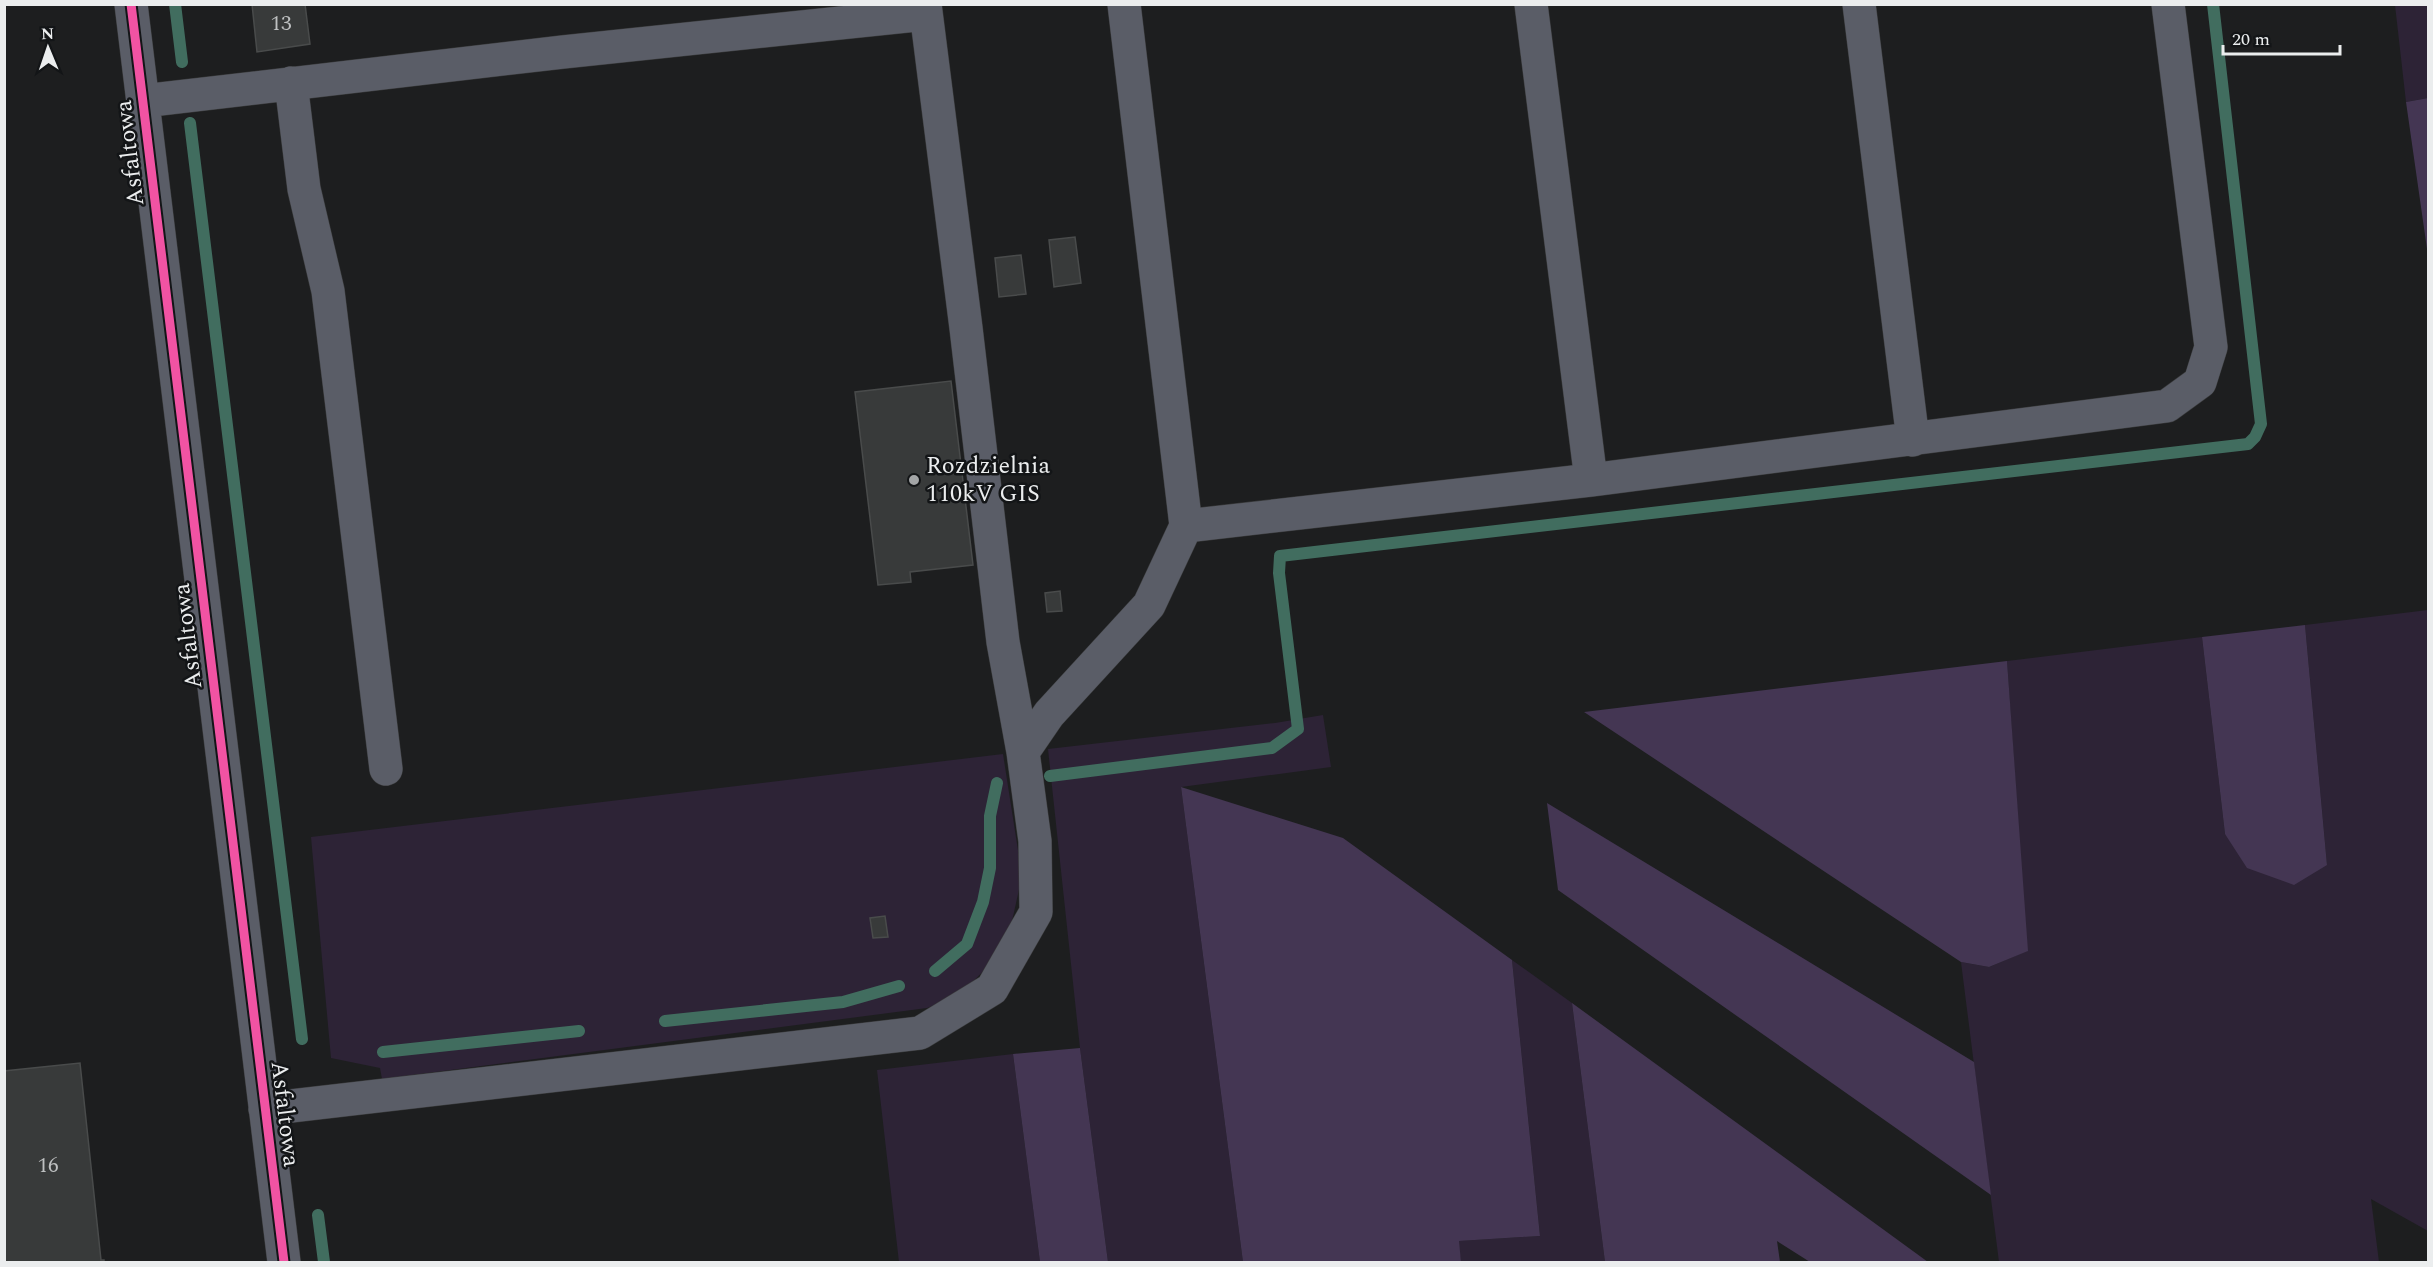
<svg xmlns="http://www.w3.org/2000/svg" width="2433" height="1267" font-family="Spectral,serif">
	<rect width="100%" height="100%" fill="#1d1e1f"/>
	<path fill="#2d2336" d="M2395 5H2428V98L2406 102Z
		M2428 610V1231L2371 1199 2379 1262H1999L1961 962 1989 967 2027 951 2007 661 2202 637 2225 834 2327 865 2305 625Z
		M1323 715 1331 767 1181 787 1243 1262H1108L1080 1048 1048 749 1275 723Z
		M1003 754 1022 876 1010 930 992 962 959 996 927 1008 382 1079 380 1068 331 1058 311 837Z
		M1512 960 1572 1003 1605 1262H1461L1458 1241 1540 1236Z
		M1013 1054 1040 1262H899L877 1070Z"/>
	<path fill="#443653" d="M2428 98V256L2406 102Z
		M2305 625 2327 865 2294 885 2247 868 2225 834 2202 637Z
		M2007 661 2028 951 1989 967 1961 962 1584 712Z
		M1181 787 1343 838 1512 960 1540 1236 1459 1241 1461 1262H1243Z
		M1547 803 1974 1062 1991 1195 1558 890Z
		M1572 1003 1928 1262H1810L1777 1241 1780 1262H1605Z
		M1080 1048 1108 1262H1040L1013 1054Z"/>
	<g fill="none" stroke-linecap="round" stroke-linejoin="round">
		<path stroke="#416d5f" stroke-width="12" d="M175 4 182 62
			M190 123 302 1039
			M1050 776 1272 748 1298 729 1279 573 1280 556 2248 444 2255 437 2261 424 2213 4
			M935 971 967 944 983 902 990 868V816L997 783
			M665 1021 843 1002 899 986
			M383 1052 579 1031
			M318 1215 324 1262"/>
	</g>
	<path fill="#383a3a" stroke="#494b4b" stroke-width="1.5" d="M252 4H305L310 44 257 52Z
		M1075 237 1081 283 1054 287 1049 240Z
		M1021 255 1026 294 999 297 995 258Z
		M951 381 973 565 910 572 911 582 878 585 855 392Z
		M1060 591 1062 611 1047 612 1045 593Z
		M885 916 888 937 873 938 870 918Z
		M80 1063 101 1260H104V1262H4V1071Z"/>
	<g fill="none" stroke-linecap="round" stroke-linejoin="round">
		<g stroke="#3a3b3c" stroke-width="34">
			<path id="minor" d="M131 4 284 1262
				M1531 4 1591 480
				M1859 4 1913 440
				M291 83 304 189 328 291 386 769
				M143 101 563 52 926 14
				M1186 526 1591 480 2167 406 2200 382 2211 347 2168 4
				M1023 752 1049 714 1149 605 1186 526 1124 4
				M265 1109 920 1033 992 989 1036 912 1035 841 1023 752 1003 642 966 328 925 4"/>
		</g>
		<use href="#minor" stroke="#5a5d67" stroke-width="33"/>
		<g stroke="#131517" stroke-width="13">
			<path id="cycleway" d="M131 4 284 1262"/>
		</g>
		<use href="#cycleway" stroke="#f153a3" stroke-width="9"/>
	</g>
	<circle fill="#a3a5a6" stroke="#131517" stroke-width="2" cx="914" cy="480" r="6"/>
	<g text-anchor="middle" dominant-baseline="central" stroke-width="5" stroke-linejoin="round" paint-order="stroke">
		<g font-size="21" fill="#bec0c1">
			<text x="281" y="24">13</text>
			<text x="48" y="1166">16</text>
		</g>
		<g font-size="24" fill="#ebedee" stroke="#131517">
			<text transform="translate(130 153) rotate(-97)">Asfaltowa</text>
			<text transform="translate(188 636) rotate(-97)">Asfaltowa</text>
			<text transform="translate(285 1114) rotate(83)">Asfaltowa</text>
		</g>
		<g font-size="24" fill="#ebedee" stroke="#131517" text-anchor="start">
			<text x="926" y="466">Rozdzielnia<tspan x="926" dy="28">110kV GIS</tspan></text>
		</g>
	</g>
	<rect width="2433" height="1267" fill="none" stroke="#ebedee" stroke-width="12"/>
	<g transform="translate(48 48) rotate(358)" stroke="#131517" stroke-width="4.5" paint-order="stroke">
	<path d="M0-4.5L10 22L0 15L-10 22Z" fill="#ebedee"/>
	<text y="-9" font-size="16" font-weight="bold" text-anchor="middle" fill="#ebedee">N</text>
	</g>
	<path d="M2223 45v9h117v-9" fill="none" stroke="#ebedee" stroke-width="3"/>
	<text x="2232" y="45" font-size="18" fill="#ebedee" stroke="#131517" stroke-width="4.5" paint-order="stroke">20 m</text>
</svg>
